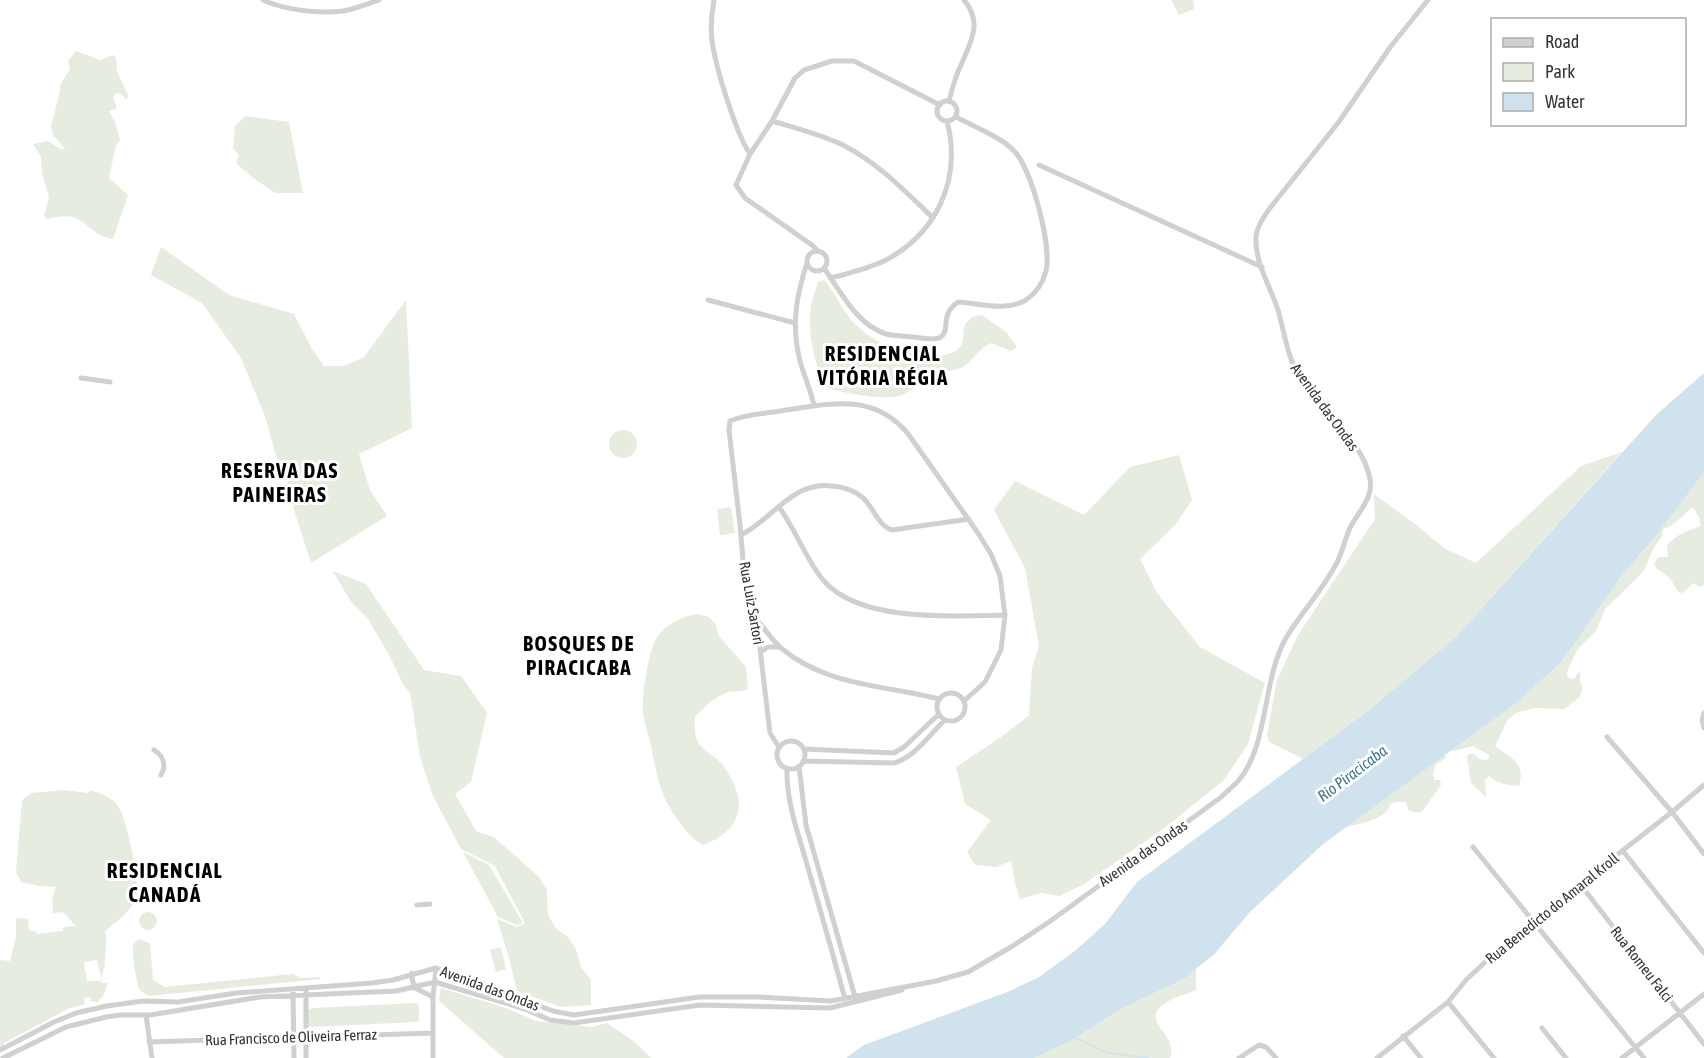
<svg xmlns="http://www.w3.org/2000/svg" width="1704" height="1058" font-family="'Asap Condensed',sans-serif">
	<rect width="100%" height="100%" fill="#fff"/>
	<path fill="#e6ecdf" d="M1171 0H1193L1194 9 1179 15Z
		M76 51 100 60 113 55 116 57 117 71 128 95 127 100 120 93 115 94 113 97 117 108 109 111 116 124 120 141 116 145 109 178 128 195 113 239C83 234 88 208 48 219L44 216 49 197 42 174 41 157 33 144 48 141 60 149H65L53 135 51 126C53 117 61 93 60 85L70 69 68 61Z
		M245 116 289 122 303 193H275L252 177 236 163 239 155 233 148 235 126Z
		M161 247 229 295 294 314 312 349 324 366H344L364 357 406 300 412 428 359 454 370 490 387 516 311 563 295 513 286 474 275 453 266 419 241 358 202 303 151 275Z
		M824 280C836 294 843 312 856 325 865 334 875 340 887 346 903 354 949 364 961 346 964 341 963 330 965 324L972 317 982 315 1006 332 1017 347 1011 351 991 343C978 349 974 360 963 367 955 371 944 371 936 375 924 380 915 388 904 394 888 402 845 393 827 388 814 366 807 330 811 305 813 297 816 289 818 282Z
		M609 444a14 14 0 1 1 28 0a14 14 0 1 1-28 0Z
		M1704 448V585L1699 587 1694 583 1682 593 1678 592 1670 578 1656 568 1654 563 1659 557H1668L1667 546C1676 534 1687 531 1701 526L1699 517 1693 507 1671 526 1663 529 1662 536 1652 551 1643 572 1605 609 1596 631 1577 650 1567 672 1568 678 1574 679 1580 670V680L1582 688 1580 697 1564 709 1535 708 1516 713 1508 719 1495 746C1511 759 1526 761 1519 786 1508 785 1497 784 1489 776L1485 780 1486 797 1471 783 1467 756 1469 754H1475C1479 760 1481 761 1489 759V755L1473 746 1454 751 1449 750Z
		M1622 452 1457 636 1369 710 1303 759 1269 742 1267 735 1277 680 1298 635 1375 519 1374 494 1415 524 1444 548 1476 563 1581 466Z
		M1179 455 1192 500 1176 524 1140 559 1157 593 1200 647 1265 683 1248 744 1224 780 1162 830 1084 884 1059 896 1041 893 1020 899 1015 883 1011 861 996 867 975 865 967 852 991 820 965 804 956 767 1004 735 1029 715 1032 668 1039 646 1025 568 994 510 1015 481 1084 515 1130 467Z
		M731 507 735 533 720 535 717 509Z
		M333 571 366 584 424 670 461 676 487 713 471 782 455 794 476 831 494 837 539 877 547 890 548 915 557 930 567 936 576 949 581 967 591 980V1005L561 1007 517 991 509 958 497 919 517 927 525 923 495 866 461 849 433 796 420 757 410 692 404 686 389 655 368 619 351 602Z
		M698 614 709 617 716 625 719 636 746 667 748 689C741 692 735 691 728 692 716 696 704 707 695 717 695 724 694 733 697 740 702 751 714 755 721 763 748 797 746 829 703 845 692 839 687 832 680 823 661 798 658 781 652 751 650 738 644 724 643 711 642 694 648 653 656 639 664 625 683 616 698 614Z
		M1443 750 1446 756 1445 759 1436 764 1433 773 1434 780H1440L1441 785 1421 813 1409 811 1406 802C1383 801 1394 807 1382 815 1373 821 1354 825 1343 828Z
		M64 790 88 793 90 790C99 793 112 797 118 806 127 818 142 889 135 902 128 913 115 923 105 931 108 943 104 955 105 968L103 969 102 980 97 960 84 962 87 981H101L102 983H107C106 992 104 997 96 1003L94 1001 91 1002 90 997 84 998 85 1004 68 1009 4 1043V1046L0 1048V960L10 961 16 937V918L28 919 29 931H36L37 934 63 931V927L76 926 63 912 53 913 52 898 56 887 39 886 21 882 16 872 22 800 31 793Z
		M463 852 489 865 523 923 517 925 498 917Z
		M139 921a9 9 0 1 1 18 0a9 9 0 1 1-18 0Z
		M139 939 150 943 153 980 165 987 293 974 301 978 320 977V979L149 996C146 994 143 993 140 990 136 985 132 952 133 944Z
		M501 947 506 969 496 972 490 950Z
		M1218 949 1216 953 1196 968V990C1187 994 1177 996 1169 1001 1134 1020 1180 1034 1170 1058H988Z
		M441 988 506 1008 536 1021 592 1027 607 1023 636 1043 651 1058H504L439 1001Z
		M416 1003 419 1007V1020L416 1022 311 1027 305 1022 306 1011 312 1008Z"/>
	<path fill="#cfe2ee" d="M1704 373V472L1657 534 1622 575 1561 662 1516 703 1322 845 1250 912 1215 953 1185 978 1120 1009 1075 1038 1034 1058H846L864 1045 1010 991 1039 977 1076 950 1105 924 1137 882 1369 710 1457 636 1656 415Z"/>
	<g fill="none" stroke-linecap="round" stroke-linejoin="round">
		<path stroke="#cfe2ee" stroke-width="1.5" d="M1076 1038 1108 1053 1149 1058"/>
		<path stroke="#d0d0d0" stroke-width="5" d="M263 0C285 10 318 14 343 11 355 9 367 4 379 0
			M714 0C711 16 710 31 713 47 717 71 737 136 750 154
			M949 101C952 89 955 77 961 65 971 42 983 22 964 0
			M937 111a10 10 0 1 1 20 0a10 10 0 1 1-20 0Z
			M772 121C796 128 820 134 843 145 878 163 905 191 933 218
			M1039 165 1262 267
			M818 251 812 245 745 198 736 185 750 154 772 121 795 78 804 70 832 61H854L940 105
			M807 261a10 10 0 1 1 20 0a10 10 0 1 1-20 0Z
			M807 263C796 297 791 325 800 361 804 376 811 390 814 406
			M824 268C840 291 857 325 886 334 895 336 905 336 914 337 921 338 934 341 941 337 951 330 939 315 958 302 979 303 1006 312 1026 300 1036 293 1043 283 1046 271 1052 246 1032 171 1015 152 1005 139 971 125 956 117
			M831 278C849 273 867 269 884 261 937 234 962 179 947 121
			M708 300 795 323
			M81 378 110 382
			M779 507C796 530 806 560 824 581 861 623 954 616 1005 615
			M741 535C773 519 792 481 832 486 842 487 854 490 862 497 873 506 878 526 892 530L969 519
			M757 620C765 629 772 640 781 648 826 686 884 685 939 699
			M761 652 768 647H780
			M937 707a14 14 0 1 1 28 0a14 14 0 1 1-28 0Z
			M1704 713 1702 720 1704 728
			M1607 737 1672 812 1704 854
			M777 755a14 14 0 1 1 28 0a14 14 0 1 1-28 0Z
			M779 747 770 733 758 632 745 582 740 525 729 430 730 421C745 414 763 414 780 411 828 404 874 391 909 435L978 533 991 554 1000 576 1005 615 1001 650 985 682 964 701
			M804 749 894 753 904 747 939 714
			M154 750C163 756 167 765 161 775
			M803 761 894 763C915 757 930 734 945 720
			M799 766 806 825 855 997
			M787 768C786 803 799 835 808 868 821 912 833 955 845 999
			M1473 847 1644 1058
			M1623 851 1704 953
			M1580 884 1704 1044
			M417 905 430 904
			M412 973V979L415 988 433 997
			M306 991V1058
			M293 992 294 1058
			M1448 1002 1494 1058
			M146 1015 152 1058
			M1542 1028 1566 1058
			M1403 1036 1421 1058
			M149 1042 433 1033
			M0 1050 54 1022 76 1013 107 1006 143 1001 178 1002 236 993 372 983 393 980 436 968 553 1011 574 1015 699 997H758L831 1001 936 981 968 972 1011 947 1049 922 1220 798C1226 792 1234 786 1239 780 1269 744 1262 680 1286 638 1301 613 1321 592 1335 566 1342 555 1344 541 1350 528 1357 513 1374 498 1370 479 1363 441 1322 410 1301 379 1287 358 1285 334 1278 310 1271 288 1256 265 1256 241 1255 229 1263 218 1270 208L1338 123 1391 46 1428 0
			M3 1058 66 1027 106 1017 120 1015H150L260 997 396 991 435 982 525 1009 550 1020 574 1023 700 1005 830 1008 902 990
			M433 1058V997L436 968
			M1239 1058 1259 1045 1266 1047 1276 1058
			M1377 1058 1448 1002 1466 980 1513 936 1672 812 1704 785
			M1622 1058 1704 994"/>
	</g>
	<g text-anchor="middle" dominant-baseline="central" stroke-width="6" stroke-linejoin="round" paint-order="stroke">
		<g font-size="15" fill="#333" stroke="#fff">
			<text transform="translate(1325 407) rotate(54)">Avenida das Ondas</text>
			<text transform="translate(752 603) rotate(80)">Rua Luiz Sartori</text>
			<text transform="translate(1143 853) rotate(-35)">Avenida das Ondas</text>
			<text transform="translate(1552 908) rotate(-39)">Rua Benedicto do Amaral Kroll</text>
			<text transform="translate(1642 964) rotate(52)">Rua Romeu Falci</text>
			<text transform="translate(490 988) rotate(20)">Avenida das Ondas</text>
			<text transform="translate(291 1037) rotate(-2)">Rua Francisco de Oliveira Ferraz</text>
		</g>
		<g font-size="16" font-style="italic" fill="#3f7597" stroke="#fff">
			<text transform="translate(1352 773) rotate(-37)">Rio Piracicaba</text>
		</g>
		<g font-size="21" font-weight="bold" letter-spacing="1.5" fill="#000" stroke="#fff">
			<text x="883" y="353">RESIDENCIAL<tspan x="883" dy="24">VITÓRIA RÉGIA</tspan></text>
			<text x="280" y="470">RESERVA DAS<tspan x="280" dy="24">PAINEIRAS</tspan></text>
			<text x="579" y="643">BOSQUES DE<tspan x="579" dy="24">PIRACICABA</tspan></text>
			<text x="165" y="870">RESIDENCIAL<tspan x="165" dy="24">CANADÁ</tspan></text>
		</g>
	</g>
	<rect x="1491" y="18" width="195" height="108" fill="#ffffff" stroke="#adadad" stroke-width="1.5"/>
	<rect x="1503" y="38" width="30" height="9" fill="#d0d0d0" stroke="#adadad" stroke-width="1.5"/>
	<text x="1545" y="48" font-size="18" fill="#333333">Road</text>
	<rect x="1503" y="63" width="30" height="18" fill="#e6ecdf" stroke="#adadad" stroke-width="1.5"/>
	<text x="1545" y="78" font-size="18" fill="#333333">Park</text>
	<rect x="1503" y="93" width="30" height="18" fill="#cfe2ee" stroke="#adadad" stroke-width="1.5"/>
	<text x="1545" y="108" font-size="18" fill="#333333">Water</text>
</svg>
